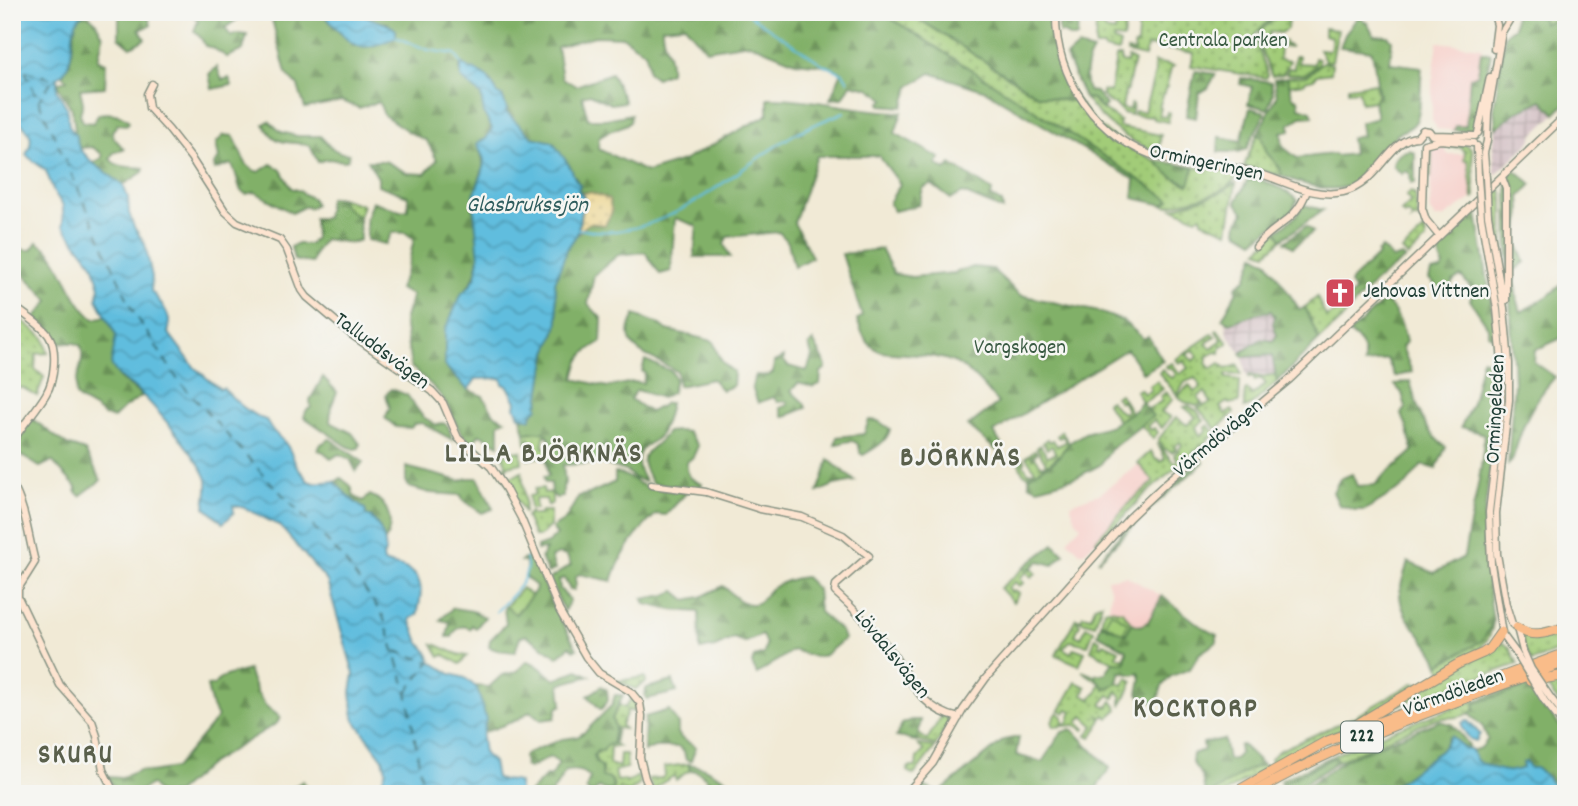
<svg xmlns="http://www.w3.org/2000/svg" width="1578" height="806" font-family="Dekko,sans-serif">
	<defs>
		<pattern id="industrial-grid" width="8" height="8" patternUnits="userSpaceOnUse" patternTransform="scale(1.75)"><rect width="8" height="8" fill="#d2bec2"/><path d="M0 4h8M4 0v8" fill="none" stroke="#aa9c9e"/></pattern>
		<pattern id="grass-dots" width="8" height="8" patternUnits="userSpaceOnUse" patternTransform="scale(1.75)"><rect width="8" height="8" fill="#a2cc78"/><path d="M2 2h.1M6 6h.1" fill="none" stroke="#83a763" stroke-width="1.8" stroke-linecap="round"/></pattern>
		<pattern id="forest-firs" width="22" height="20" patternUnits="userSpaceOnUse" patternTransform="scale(1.75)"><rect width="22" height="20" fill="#81b068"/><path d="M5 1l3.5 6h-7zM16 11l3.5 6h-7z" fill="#699056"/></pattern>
		<pattern id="sand-dots" width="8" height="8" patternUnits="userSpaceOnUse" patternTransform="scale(1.75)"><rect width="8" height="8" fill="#eeda9e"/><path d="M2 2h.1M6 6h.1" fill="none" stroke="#ccbc89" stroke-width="1.8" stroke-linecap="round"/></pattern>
		<pattern id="water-waves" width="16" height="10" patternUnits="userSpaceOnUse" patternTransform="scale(1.75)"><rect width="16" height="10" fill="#60bdde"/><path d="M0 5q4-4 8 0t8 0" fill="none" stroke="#4f9bb5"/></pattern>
	</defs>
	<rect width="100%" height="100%" fill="#f6f6f2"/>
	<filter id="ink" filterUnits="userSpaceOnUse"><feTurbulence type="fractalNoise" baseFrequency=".0143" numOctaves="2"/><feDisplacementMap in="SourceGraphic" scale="14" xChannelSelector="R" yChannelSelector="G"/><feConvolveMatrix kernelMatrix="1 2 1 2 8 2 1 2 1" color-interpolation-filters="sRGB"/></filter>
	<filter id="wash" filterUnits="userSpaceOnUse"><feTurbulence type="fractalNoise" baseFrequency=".00686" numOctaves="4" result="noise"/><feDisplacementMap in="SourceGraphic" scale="28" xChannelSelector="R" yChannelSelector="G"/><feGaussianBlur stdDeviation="1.57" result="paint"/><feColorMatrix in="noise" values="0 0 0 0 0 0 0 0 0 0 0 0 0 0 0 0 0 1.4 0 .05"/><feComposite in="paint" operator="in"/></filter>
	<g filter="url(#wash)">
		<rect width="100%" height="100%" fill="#f1ead6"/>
		<path fill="#f7d0ca" d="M1438 42 1482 47 1478 74 1470 78 1466 126 1455 128 1454 130 1437 129 1432 120V83Z
			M1432 148H1445L1447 154H1464V160H1468L1473 198 1443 218H1435L1430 211Z
			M1139 464 1154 482 1132 500 1097 540 1084 552H1080L1067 540 1081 526 1076 521 1070 504 1101 493Z
			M1126 576 1162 596 1147 623 1140 626 1132 623 1122 611 1109 609 1111 592 1107 579Z"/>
		<path fill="url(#industrial-grid)" d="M1542 100 1555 114 1534 134 1530 142 1495 175 1493 145 1496 128 1516 112Z
			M1271 310 1275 317 1273 324 1277 335 1273 342 1261 339 1241 353 1228 335 1226 324Z
			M1258 355H1272L1276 374 1246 376 1243 357Z"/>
		<path fill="url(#grass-dots)" stroke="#608456" stroke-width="2" d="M881 12H908L1037 95 1067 101 1077 100 1096 124 1124 145 1154 160 1171 176 1188 185 1194 167 1239 172C1231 196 1190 199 1168 206L1164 205 1169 200 1022 102Z
			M1135 12H1276C1271 23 1258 26 1254 37L1268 75 1266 78 1191 66 1194 53 1147 46 1145 57 1127 53V51L1135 52 1134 46 1137 45 1139 17 1134 16Z
			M1540 12H1566V33L1555 20 1543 24Z
			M1119 14 1127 16 1123 39 1114 38 1113 41 1120 44 1118 52 1104 49V47H1095L1096 26 1105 27V30L1115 32 1117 19 1106 17V15Z
			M1278 16 1288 18 1287 29 1280 33 1269 32 1268 45 1278 47 1279 41H1285V44L1291 47 1280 46 1279 59 1290 61 1283 74 1272 76 1257 40 1261 30Z
			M1324 28 1338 30 1332 61H1325L1319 49 1330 50 1332 37 1324 35Z
			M1295 56H1299L1298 63 1314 64 1315 58 1319 59V63L1306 74H1286L1289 68 1294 69Z
			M1116 57H1121V62L1127 63 1128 58 1134 60 1127 91H1125L1122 108 1129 110 1131 104 1133 105 1131 115 1123 113 1115 104H1110L1102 95V91L1110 92Z
			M1154 62 1174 66 1171 68 1167 84 1168 87H1166L1159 107 1161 108 1159 116 1166 117 1167 112 1170 113 1168 122 1153 119V117L1134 115 1135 111 1144 112 1155 73Z
			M1323 62 1332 64 1331 73 1316 75 1314 79 1305 81V83L1289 85 1287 77 1307 76Z
			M1376 83 1377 95 1374 101 1361 103 1359 90 1348 91V87Z
			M1084 98 1093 99 1096 105 1120 121 1119 127 1161 135 1158 153C1127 141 1105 123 1084 98Z
			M1257 135 1261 136 1267 153 1280 168 1282 176 1244 166Z
			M1439 143 1467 145 1472 149 1475 197 1473 198 1468 160H1464L1465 152 1460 147 1432 148 1431 177 1426 175 1430 149Z
			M1236 183 1228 232 1202 221 1201 216 1196 218 1173 208 1220 193Z
			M1497 188 1501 190 1503 199V279L1490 196Z
			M1410 192 1415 194 1418 220 1415 218 1411 221 1412 217 1407 213 1404 215 1401 212 1411 202 1406 196Z
			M340 198 363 205 359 217 343 206Z
			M1425 229 1426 240 1408 257 1402 251Z
			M1277 231 1282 239 1267 253 1258 250Z
			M1317 297 1326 317 1340 310 1346 315 1319 340 1305 307Z
			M12 312 44 338 48 353 36 354 35 369 44 377 37 396 21 387 12 393Z
			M1218 330 1228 343 1223 347 1221 345 1220 353 1216 352 1206 357 1208 361 1206 363 1211 369 1220 363 1226 369 1238 365 1241 375 1226 374V378L1240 380 1239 402 1229 404 1227 402 1220 407 1225 414 1232 410 1234 413 1216 429 1198 408 1211 403 1205 392 1198 397 1202 404 1196 406 1184 402 1178 396 1189 385 1194 392 1201 387 1195 378 1185 382 1177 395 1159 373 1162 369 1168 376 1172 378 1176 375 1172 368 1168 369 1166 366 1172 363 1180 374 1188 368 1183 361 1179 363 1176 359 1185 353 1193 361 1198 357 1194 350 1188 354 1186 352 1212 334 1215 336 1206 344 1211 348 1222 340 1216 331Z
			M1276 374 1277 382 1250 406 1244 408 1245 391 1247 389 1252 395 1266 384 1261 378 1255 381 1253 377 1249 378V375L1261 377Z
			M1157 381 1163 389 1143 403 1136 391 1140 389 1144 394 1151 390 1149 386Z
			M1166 392 1173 399 1161 412 1171 417 1162 428 1154 420 1147 426 1151 430 1154 428 1158 432 1153 439 1141 425 1152 416 1148 409 1162 401 1160 397Z
			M1120 394 1131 412 1118 421 1106 402 1110 400 1117 409 1123 413 1127 411 1122 400 1119 402 1115 396Z
			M1188 406 1196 410 1204 421 1196 427 1200 436 1207 430 1205 428 1208 425 1215 434 1143 496 1099 542 1096 540 1132 500 1154 482 1138 463 1151 451 1156 460 1158 459 1161 462 1165 458 1157 443 1174 463 1178 460 1174 455 1182 445 1180 442 1174 447 1176 449 1172 452 1165 449 1158 440 1176 417 1187 425 1196 417 1184 407Z
			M541 431 546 432 547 436H544L543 447 551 449 552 455 528 459V449L533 448 529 437 528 444H526L525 433Z
			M1061 431 1069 443C1058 458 1046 468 1029 476L1023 473 1019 464 1023 459 1025 462 1023 464 1029 473 1035 470 1026 457 1035 450 1037 453 1031 456 1032 458 1035 457 1042 466 1046 463 1037 448 1040 445 1047 456 1056 454 1052 446 1047 449 1043 443 1048 439 1050 442 1053 440 1057 446 1066 442 1063 436 1059 438 1057 436Z
			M521 451 522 463 508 466 504 471 509 478 522 472 525 503 524 512 498 468 507 466 503 456 510 452Z
			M543 488 544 493 552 492V503L548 506 546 499H535L536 509H530L529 496 534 495 535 489Z
			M541 511H550V526L539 537 534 536 526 517 530 512 532 515H540Z
			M1024 568H1032L1036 573 1031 577 1027 572 1020 578 1024 583 1019 586 1015 582 1008 588 1011 592 1014 591 1019 593 1013 602 1000 588Z
			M1102 603 1095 625 1078 620 1077 622 1080 624 1075 635 1081 638 1086 627 1094 630 1088 645 1070 641 1063 648 1071 653 1074 648 1085 652 1079 665 1056 655 1076 618 1081 620 1083 615 1091 617 1095 606Z
			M1109 609 1122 611 1132 623 1126 634 1123 633 1128 622H1105L1109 625 1101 623 1104 610Z
			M1493 622C1491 650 1463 659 1442 671L1439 665C1460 654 1482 644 1493 622Z
			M1566 630V648L1532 661 1524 647 1522 634 1537 638Z
			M1096 637 1100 640 1099 645 1102 646 1104 643 1119 650 1116 656 1123 659 1127 650 1125 662H1113L1091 650Z
			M1500 641 1509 647 1518 664 1396 706Z
			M433 644C445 647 454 655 467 656L460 664 444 655 440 657Z
			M1082 671 1115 684 1118 673 1120 675 1118 683 1123 685 1127 678 1133 681 1121 706V696L1117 691 1114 698 1109 695 1102 703V706L1108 707 1112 701 1118 709 1108 718 1105 715 1102 718 1099 716 1101 720 1098 725V729L1091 737 1087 735 1094 726 1083 716 1078 722 1085 729 1084 730 1075 725 1054 727 1052 721 1058 712 1063 717V724L1068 723 1072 711 1068 709 1065 713 1060 710 1076 682 1086 687 1083 695 1092 700 1091 697 1097 693 1100 683Z
			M645 677 646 682 635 689 618 681Z
			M1566 678V712L1543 681Z
			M1413 683 1420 685 1389 704 1273 765 1270 760 1278 751 1354 717Z
			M1528 684 1525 688 1475 703 1474 710C1456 722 1450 715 1432 720L1338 761 1334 757 1281 784 1280 781C1359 741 1442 709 1528 684Z
			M623 695 619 705 625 708 631 698 636 705 633 712 628 710 621 725 624 729 617 728 614 744 618 746 610 747 609 764 619 767 620 754H626L627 768 615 771 617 781 625 780 626 783 638 776 640 784 628 793 620 789 617 794H607V790L614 789 613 783 602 777 594 755 607 745 612 744 615 727 612 719Z
			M940 714 949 719V722L936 745 910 740H917L918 733 927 740 941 717Z
			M918 745 935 747 914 775 907 771 909 767H916L917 758 924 751Z
			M689 764V769L695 770 687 772 676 780 674 776 657 786 659 790 655 792 648 779 662 778 665 775 664 767Z
			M1263 765 1266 768 1223 794H1210L1250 769Z"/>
		<path fill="url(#forest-firs)" stroke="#50764e" stroke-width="2" d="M119 12H147L151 25 140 30 145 39 131 47 119 37Z
			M191 12H240L242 16 225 28 231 36 238 34 247 35 243 50 227 57 213 48 205 46 201 38 194 31 198 21Z
			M270 12H321L340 33 389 23 371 21 362 12H881L1022 102 1170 200 1164 205 1133 198 1135 180 986 91 931 73 910 86 903 107 881 105 880 103 885 99 869 88 851 84 843 98 830 99 842 72 824 65 795 62 749 43 706 50 685 25 662 27C661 44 672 53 670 72L656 78 648 72C647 41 643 56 624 37L595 36 557 47 562 78 576 86 611 73 625 102 611 104 590 94 582 96 588 119H606L631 114 630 122C620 129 609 129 599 137L598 149 647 172 683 161 762 118 768 114V98C814 97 856 112 902 112L895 133 940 158 936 164 946 170 951 164 992 191 991 196 1002 203 1003 210 963 193 951 199 931 184 923 188 919 205 894 211 889 203 900 184 879 156H817L794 223 812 257 794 267 788 242 779 232 727 237 724 244 730 257H694L697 226 675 218 671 271 660 274 645 252 618 255 594 275 588 304 602 319 601 342C582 353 578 358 574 379L608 387 633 382 643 383 645 374 642 371 645 360 671 371 675 378 672 392 662 398 637 390 630 399 650 412 666 403H670C668 414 665 426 659 436 654 442 646 444 641 450 634 460 640 474 646 482L634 478 626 471 601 463 563 465 565 483 563 487V497L556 498 552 493 551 483H545L544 477 549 476 546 457 552 454C550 431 548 430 525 433L521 417 525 418 531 415 539 402 547 352 552 341 558 321 555 282 559 269 567 249 577 234 589 223 600 225 590 192H579L580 185 553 142 532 137 520 128 506 111 507 109 502 96 498 94 490 80 482 74 471 71 462 63 460 65V75L481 95 485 114 492 128 486 140 477 144C491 172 477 174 473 201 472 208 474 215 476 222 481 247 482 276 462 293L445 366 468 390 483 396 495 415 505 420 499 423V445L480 434 472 443C455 431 455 415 444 400 435 387 423 377 411 367L404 321 412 295 399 289 407 270 414 239 406 233 393 232 386 244 367 240 366 220 372 201 400 211 408 210V196L378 185V178L368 161H385L407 173 425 174 437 160 427 141 409 132 384 115 379 102 359 108 342 101 305 108 298 86 286 73Z
			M908 12H1053C1050 42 1059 75 1077 100L1067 101 1037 95Z
			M1515 12H1540L1543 23 1555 20 1566 33V103L1555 114 1542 100 1516 112 1496 128 1494 108 1505 34 1514 27Z
			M88 15 95 21 103 36 98 60 106 63 105 87 80 89 83 103 80 114 83 122 93 123 99 114C109 112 124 114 129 122L127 125 118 124 112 131 114 138 124 149 113 153 110 159C116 168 133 167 144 168L143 172 123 185 93 163 102 158V154L92 147 79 148 73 132 75 129 72 109 59 88V82L67 80 62 75C77 56 70 38 78 16Z
			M1359 16 1368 24 1374 35 1388 36 1392 40 1390 63 1422 67C1420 80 1422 110 1416 121 1411 131 1401 129 1395 137 1354 190 1348 201 1282 176L1280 168 1267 153 1261 136 1257 135 1277 96 1274 79 1287 77 1293 97 1298 99 1299 107 1311 111 1313 116 1301 117 1290 124V131L1281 132 1283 147 1297 158 1333 154 1336 156 1353 154 1351 138 1362 136 1360 123 1377 118 1374 102 1379 95 1372 51 1340 47 1346 32Z
			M1059 17 1078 19 1077 38H1070L1064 33H1059Z
			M1077 47 1093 51C1086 62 1083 78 1088 91L1096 92 1106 105 1102 109 1093 99 1084 98 1066 57Z
			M1481 52 1491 54 1475 127 1469 131 1454 130 1456 126H1466L1470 78 1478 74Z
			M217 67 222 80 229 78 232 85 212 89 209 74Z
			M1195 71 1216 74 1208 88 1199 93 1196 118 1186 116Z
			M1241 78 1271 82 1273 94 1268 109 1248 104 1252 87 1240 84Z
			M1250 108 1265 112C1261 125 1251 135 1247 149L1238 152H1218L1219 137 1241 141Z
			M269 121 281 132 297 136H320C330 146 334 153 349 154L348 159 345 161 328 159 318 162 310 146C288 139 277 149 264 124Z
			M224 135 233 136C242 149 241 168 259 172L271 164 281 170 291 188 301 191 303 194 312 198 315 204 310 208 305 206 292 213 255 192 246 194 241 191C237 182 237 172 231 164L215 170 214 165 219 158 216 143Z
			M1409 150 1415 153V183H1411L1410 173 1404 171 1402 174 1393 166C1393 157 1401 152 1409 150Z
			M1154 160 1194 167 1189 185 1171 176Z
			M1514 169 1532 184 1520 197 1521 213 1516 240 1525 262 1514 271 1516 294 1521 312 1548 296 1566 281V336L1535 350 1534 362 1555 377C1529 406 1523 424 1512 461L1508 465 1514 383 1508 259 1507 177Z
			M1259 179 1282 189 1298 200 1291 212 1254 241 1237 231 1238 222 1244 213 1236 202 1247 181Z
			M333 197 340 198 343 206 359 217 360 240 351 243 324 239 314 255 312 263 294 260 291 247 296 244H310L315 238 314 218H326L329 198Z
			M1304 205 1323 210 1282 239 1277 231 1295 217Z
			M1476 207 1497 339 1488 334V327L1470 300 1474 291 1461 276 1454 280 1445 294 1429 279 1431 272 1441 270 1444 266 1440 258V250Z
			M1306 226 1313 232 1293 247 1285 242Z
			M37 242C41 245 47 248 50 252 67 273 73 302 94 319L106 316 116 335 119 378 142 396 124 408 114 418 104 416C95 406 83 404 76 396 73 378 86 364 81 346L75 343H56L51 330 35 318 49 301C41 289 24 278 19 267H12V243L24 250H31Z
			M1382 248 1393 259 1402 256 1405 259 1376 281 1350 309 1343 304 1355 292 1350 284 1352 280 1378 255 1377 253Z
			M881 249 894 274 912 277 954 273 973 267 992 269 1020 295 1099 312 1123 321 1144 339 1148 336 1163 361 1143 373 1127 349 994 432 1002 446 997 451 968 426 998 403C985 387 968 366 948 360 928 353 903 355 882 352 867 347 862 334 857 320L862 316 842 254Z
			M1255 255 1268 262 1300 310 1305 307 1319 340 1277 382 1272 355 1243 357 1241 353 1261 339 1273 341 1277 335 1273 324 1275 317 1271 311 1258 313 1230 323 1222 319 1237 291 1236 286 1246 279Z
			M1384 301C1397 309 1403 328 1406 342L1402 347 1412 372 1395 377 1387 359 1364 364C1365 351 1361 339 1349 334Z
			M635 315 661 325 667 330 713 341C718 356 721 364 734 372L733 386 722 390 712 379 678 386 677 372C658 356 613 354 635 315Z
			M813 341 824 361 826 368 821 372 820 384 813 387 798 383 791 391 804 403 806 408 786 416H783L780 408 788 405 787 401 778 402 773 397 758 403 752 387 756 375 768 376 773 373 774 362 784 357V361L788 366 807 371 812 356 809 345Z
			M1482 359 1498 365 1495 424 1484 519V550L1493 622 1483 640 1439 665C1431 639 1400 622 1400 594 1400 584 1405 572 1408 562L1434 573 1464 557C1470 516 1483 476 1484 434L1461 427 1472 403Z
			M323 377 337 392 331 407 330 422 352 433 360 444 359 448 354 449 347 446 304 417 306 411 311 407 310 400Z
			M1410 381C1417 406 1423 432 1446 447L1436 469 1422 465 1406 485 1365 510H1355L1339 505 1333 492 1340 479 1352 474 1357 486 1375 485C1385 471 1401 464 1413 451L1407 426 1401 414 1406 408 1402 393 1395 385Z
			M391 389 407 395 423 417 437 425 443 423 448 426 453 440 422 423 414 424 411 428 396 427 385 418 390 408 386 395Z
			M1142 402 1153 416 1111 449 1100 465 1077 477 1042 487 1037 488 1029 484V476L1056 460 1069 443 1085 433 1112 425 1136 409Z
			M31 418 67 445 85 451 101 480 80 496 76 492 77 488 52 461 40 467 20 455H12V449Z
			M869 420 878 421 890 429C888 441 874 449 863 455L860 453C860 436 847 441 835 445L837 437 864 434Z
			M678 431 687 432 698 446 693 457 687 462C686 476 690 479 702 484L700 489 652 483C632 448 650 457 667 432Z
			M330 439 363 462 356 471 350 459 339 454 331 459 324 452 318 450 321 444Z
			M829 460 855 481 834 485 818 492Z
			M1201 460 1204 462 1151 508 1098 561 1125 529 1155 498Z
			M406 467 460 481 468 478H478L493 509 482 513 463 500 461 495 430 493 409 487 406 481Z
			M615 473C626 473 636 483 647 487 660 490 674 491 687 492L666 515 656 514C637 532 620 555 612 581L579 574 575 578 576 585 574 590H570L564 578 559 580 560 589 570 600 564 611 549 579 571 565 567 556 559 554 551 557 555 570 547 573 541 557 546 549 537 550V547L548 543 557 535 552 528 565 520 579 496 589 494 615 482Z
			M341 478 351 486 354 496 363 501 370 495C390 503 395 524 384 542 381 530 377 520 366 515L365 509C357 505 341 491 335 482Z
			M1054 544 1064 554 1053 565 1039 561 1030 569H1025L1024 567Z
			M529 557 535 561 553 606 577 649 574 650 570 646 558 657 526 635 520 637 515 652 497 650 489 647 490 640 506 624 504 608 506 606 516 614 535 591 536 586 526 578V562L521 561Z
			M805 577 817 589 819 612 841 631 844 639 825 655 815 657 793 650 757 674 752 664 754 657 764 654 766 644 762 635 744 643 734 638 715 647 700 650 699 612 672 610 645 604 643 599 666 595 675 591 686 600 701 597 723 586C731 592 739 604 751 604 762 605 765 593 772 588 782 582 794 578 805 577Z
			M1162 596 1199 625 1217 635V642L1199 654 1190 669 1171 676 1162 686 1157 702 1147 701 1138 694 1141 679 1139 672 1134 675 1120 672 1116 684 1105 689 1096 678V674H1105L1113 662 1125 663 1127 650 1098 634 1101 624 1126 634 1132 623 1140 626 1148 622Z
			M453 608 472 611 485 617 476 628 472 625 470 629C462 623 455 629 452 637H447L450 622 440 620Z
			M527 661C541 664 549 679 556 679 563 678 570 672 578 670L590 676 560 684 562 705 557 708 555 718 541 720 530 711 517 720 485 732 484 712 475 686 489 687 502 675 516 672Z
			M248 670C252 681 258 698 267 707 272 712 276 712 280 718L277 723 211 763 175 794H159L151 784 135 794H117L108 777 120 778 140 770 150 772 175 768 218 717 212 707 207 686 214 685C221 674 236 674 248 670Z
			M673 681 677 692 647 699 645 697 646 688Z
			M1528 684 1566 734V794H1553L1555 788C1551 780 1543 771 1535 768 1527 766 1520 770 1513 771 1498 772 1475 766 1471 751L1481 748 1488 739 1483 727 1469 714 1474 710 1475 703 1525 688Z
			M602 686 607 690 608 700 601 710 588 696Z
			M615 695H623L612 719 615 727 612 744 607 745 603 751H597L594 755 596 762 602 767V777L611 779 614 789 608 791 599 788 591 794 586 789 590 777C584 771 575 769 566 771L551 794H528L546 776 550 777 559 763 550 757 529 768 525 766 524 756 527 753 562 739 577 737 586 731 612 705Z
			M669 710 678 724V733L681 738 696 747 691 761 686 760 684 752 679 747H655L644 751 645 717Z
			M912 720H921L917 740 896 737 902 724Z
			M1439 721 1452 724 1469 745 1468 749 1449 737 1441 750 1392 787H1377L1374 794H1296L1346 759Z
			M1069 730H1073L1110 768 1092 794H912L921 785 939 793 1004 740 1019 737 1016 755 1042 762 1062 732Z
			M1224 739 1228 760 1234 759 1240 753 1239 746 1242 745 1263 765 1250 769 1210 794H1205L1202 776 1192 762 1193 754 1204 750 1203 743Z
			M1334 757 1338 761 1289 794 1286 793 1281 784Z
			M689 764 704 768 737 785 736 787 721 780 718 787 725 791V794H716C709 781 704 772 689 769Z
			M303 781 311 793 283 794Z"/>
		<path fill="url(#sand-dots)" stroke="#868c69" stroke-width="2" d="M590 192 609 199 612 212 605 225 589 223 577 234C580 221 586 206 582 193Z"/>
		<path fill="#a2cc78" stroke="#608456" stroke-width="2" d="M522 588 531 596 515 614 506 606Z
			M1111 612 1128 623 1123 633 1105 623Z"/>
		<path fill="url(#water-waves)" stroke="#407d89" stroke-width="2" d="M12 12H86C62 25 83 60 57 78V90L67 108 69 126 76 136 79 148 93 163 123 185 128 198 129 213 134 227 145 244 152 277 151 291C161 302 174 318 168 332L195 368 220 389 223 388C235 400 249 415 266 420 270 431 279 435 286 444 292 452 294 462 298 468 301 473 305 475 308 481L314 483 334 481C342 490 356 504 365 509L366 515C379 520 390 545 383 557L384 562C392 566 400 565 407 569 426 578 421 599 417 615L410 619 419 642 426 650 432 662 451 674 465 678 477 688 486 719 482 738 484 754 493 762 496 778C503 783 512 778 519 783V794H380L379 788 386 770 383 759 354 719 351 692 354 674 327 581 280 526 245 508 233 505 234 513 223 523 205 507C206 499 208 488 207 480 203 463 152 403 137 390 124 378 121 382 111 364L116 335 97 299 100 287 93 264 63 226V206L54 192 46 171 26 155C38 131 25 131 12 113Z
			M321 12H362C372 23 386 20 396 30V37C351 59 351 41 321 12Z
			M461 63 471 70 473 69 488 78 498 94 502 96 507 109 506 112 532 137 553 142C558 151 567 160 572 171 574 177 575 180 580 185L578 190 584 197 577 234 567 249 555 282 558 321 552 341 547 352 539 402 537 403 538 408 531 415V419L519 416 515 407 516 402 508 386 503 384 501 378 476 379 468 390 445 366V330L462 293 469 287 476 276 479 258 473 198 483 171 484 159 477 144 479 142 486 139 492 128 484 114 481 95 461 78Z
			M1465 721H1468L1480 734 1476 741 1470 739 1462 728V723Z
			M1451 736 1465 749H1471L1477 761C1492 767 1506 776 1523 768V762H1527L1530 768H1536L1545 775 1555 788 1553 794H1374L1377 785 1392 787 1441 750Z"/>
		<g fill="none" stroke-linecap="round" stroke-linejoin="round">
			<path stroke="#60bdde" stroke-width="2" d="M745 12 824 65 843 73 848 81
				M396 37 428 50 455 54 461 63
				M578 229C664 246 726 174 795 134 810 126 828 119 844 112
				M496 612C509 597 532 580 526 558"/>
			<path stroke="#2f5d5e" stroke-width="2" stroke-dasharray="9 7" stroke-linecap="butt" d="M12 42 133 311 178 380 259 470 342 557 383 616 407 691 424 794
				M26 71 53 79 39 100
				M396 651 430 662 408 691"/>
		</g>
	</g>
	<g filter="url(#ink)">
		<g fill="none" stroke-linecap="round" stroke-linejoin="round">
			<g stroke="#889485" stroke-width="9">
				<path id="secondary" d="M1056 12C1054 77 1097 140 1161 158 1190 166 1221 164 1250 171 1281 178 1310 199 1343 192 1378 185 1389 138 1417 137
					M1494 49 1497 25 1495 18 1500 12
					M152 84 147 94 149 108 169 130 191 158 225 211 237 222 280 240 287 250 302 290 307 297 352 335 432 391 443 403 458 438 491 467 505 488 521 518 559 610 586 657 599 673 631 692 640 703 642 716 640 758 645 778 652 794
					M1478 133 1490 77
					M1432 135 1475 136
					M1417 137 1423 130 1429 131 1432 135
					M1424 144 1422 208 1426 220 1439 236
					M1424 144 1440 140 1473 143
					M1477 146 1478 178
					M1502 177 1506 188V300
					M1486 178 1484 153 1487 141 1488 113 1502 32 1510 19 1508 12
					M1488 215 1504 308 1509 363V400L1496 513 1497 554 1506 605 1512 624 1517 628 1523 651
					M1481 217 1497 309 1502 362 1501 410 1489 512 1491 564 1502 634 1516 653
					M1256 247C1275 222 1294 225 1307 191
					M12 305C22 313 43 326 49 336 58 350 54 381 46 394 36 411 22 425 12 443
					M12 484C26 508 28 536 35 562L18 589V597L60 685 92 721 97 736 103 770 115 794
					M651 485 706 492 760 509 802 517 843 535 869 556 836 585 835 592C854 609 872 627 888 647 910 676 918 709 959 718
					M1550 697 1566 717
					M1544 700 1566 728
					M906 794 933 763 963 710 986 678 1129 518 1167 482 1290 379 1566 115"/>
			</g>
			<g stroke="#889485" stroke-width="11">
				<path id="highway" d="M1517 628C1534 639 1548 632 1566 627
					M1530 681 1566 675
					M1354 726 1458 664 1483 653 1489 649 1501 632
					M1232 794 1325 742 1566 653
					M1251 794C1351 736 1458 701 1566 662"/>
			</g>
			<use href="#secondary" stroke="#fde4d0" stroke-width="6"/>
			<use href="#highway" stroke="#f9bc89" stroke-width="9"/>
			<g stroke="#889485" stroke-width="9" stroke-linecap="butt">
				<path id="secondary-bridge" d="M1478 178 1481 217
					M1486 178 1488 215
					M1523 651 1531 669 1550 697
					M1516 653 1544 700"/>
			</g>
			<use href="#secondary-bridge" stroke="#fde4d0" stroke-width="6"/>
		</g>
	</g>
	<defs>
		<g id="church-square" transform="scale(1.575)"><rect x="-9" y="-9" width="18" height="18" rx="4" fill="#d1495b" stroke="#f6f6f2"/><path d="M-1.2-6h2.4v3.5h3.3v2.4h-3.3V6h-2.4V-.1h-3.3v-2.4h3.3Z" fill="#fff"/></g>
	</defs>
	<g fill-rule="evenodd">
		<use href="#church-square" x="1340" y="293"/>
	</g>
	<g text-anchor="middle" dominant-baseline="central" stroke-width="5" stroke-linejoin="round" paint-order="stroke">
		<rect fill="#f6f6f2" stroke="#60746d" stroke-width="2" x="1341" y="721.5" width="42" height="31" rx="5"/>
		<g font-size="19" font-weight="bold" fill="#1f3d34">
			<text x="1362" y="737">222</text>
		</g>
		<g font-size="21" fill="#395a42" stroke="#f6f6f2">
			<text x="1223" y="42">Centrala parken</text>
			<text x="1020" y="349">Vargskogen</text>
		</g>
		<g font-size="21" fill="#1f3d34" stroke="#f6f6f2">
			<text transform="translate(1206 164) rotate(12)">Ormingeringen</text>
			<text transform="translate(381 352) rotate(37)">Talluddsvägen</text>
			<text transform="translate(1497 409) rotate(-87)">Ormingeleden</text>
			<text transform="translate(1219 439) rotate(-40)">Värmdövägen</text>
			<text transform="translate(891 655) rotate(51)">Lövdalsvägen</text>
			<text transform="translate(1454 694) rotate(-20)">Värmdöleden</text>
		</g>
		<g font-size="21" fill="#1f3d34" stroke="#f6f6f2" text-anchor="start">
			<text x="1363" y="293">Jehovas Vittnen</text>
		</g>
		<g font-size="23" font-style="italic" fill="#2f5d5e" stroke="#f6f6f2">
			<text x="527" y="206">Glasbrukssjön</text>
		</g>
		<g font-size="28" font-weight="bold" letter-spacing="2" fill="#5a604c" stroke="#f6f6f2">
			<text x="544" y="456">LILLA BJÖRKNÄS</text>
			<text x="961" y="460">BJÖRKNÄS</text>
			<text x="1196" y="711">KOCKTORP</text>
			<text x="76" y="757">SKURU</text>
		</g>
	</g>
	<rect width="1578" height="806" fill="none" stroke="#f6f6f2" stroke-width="42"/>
</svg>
